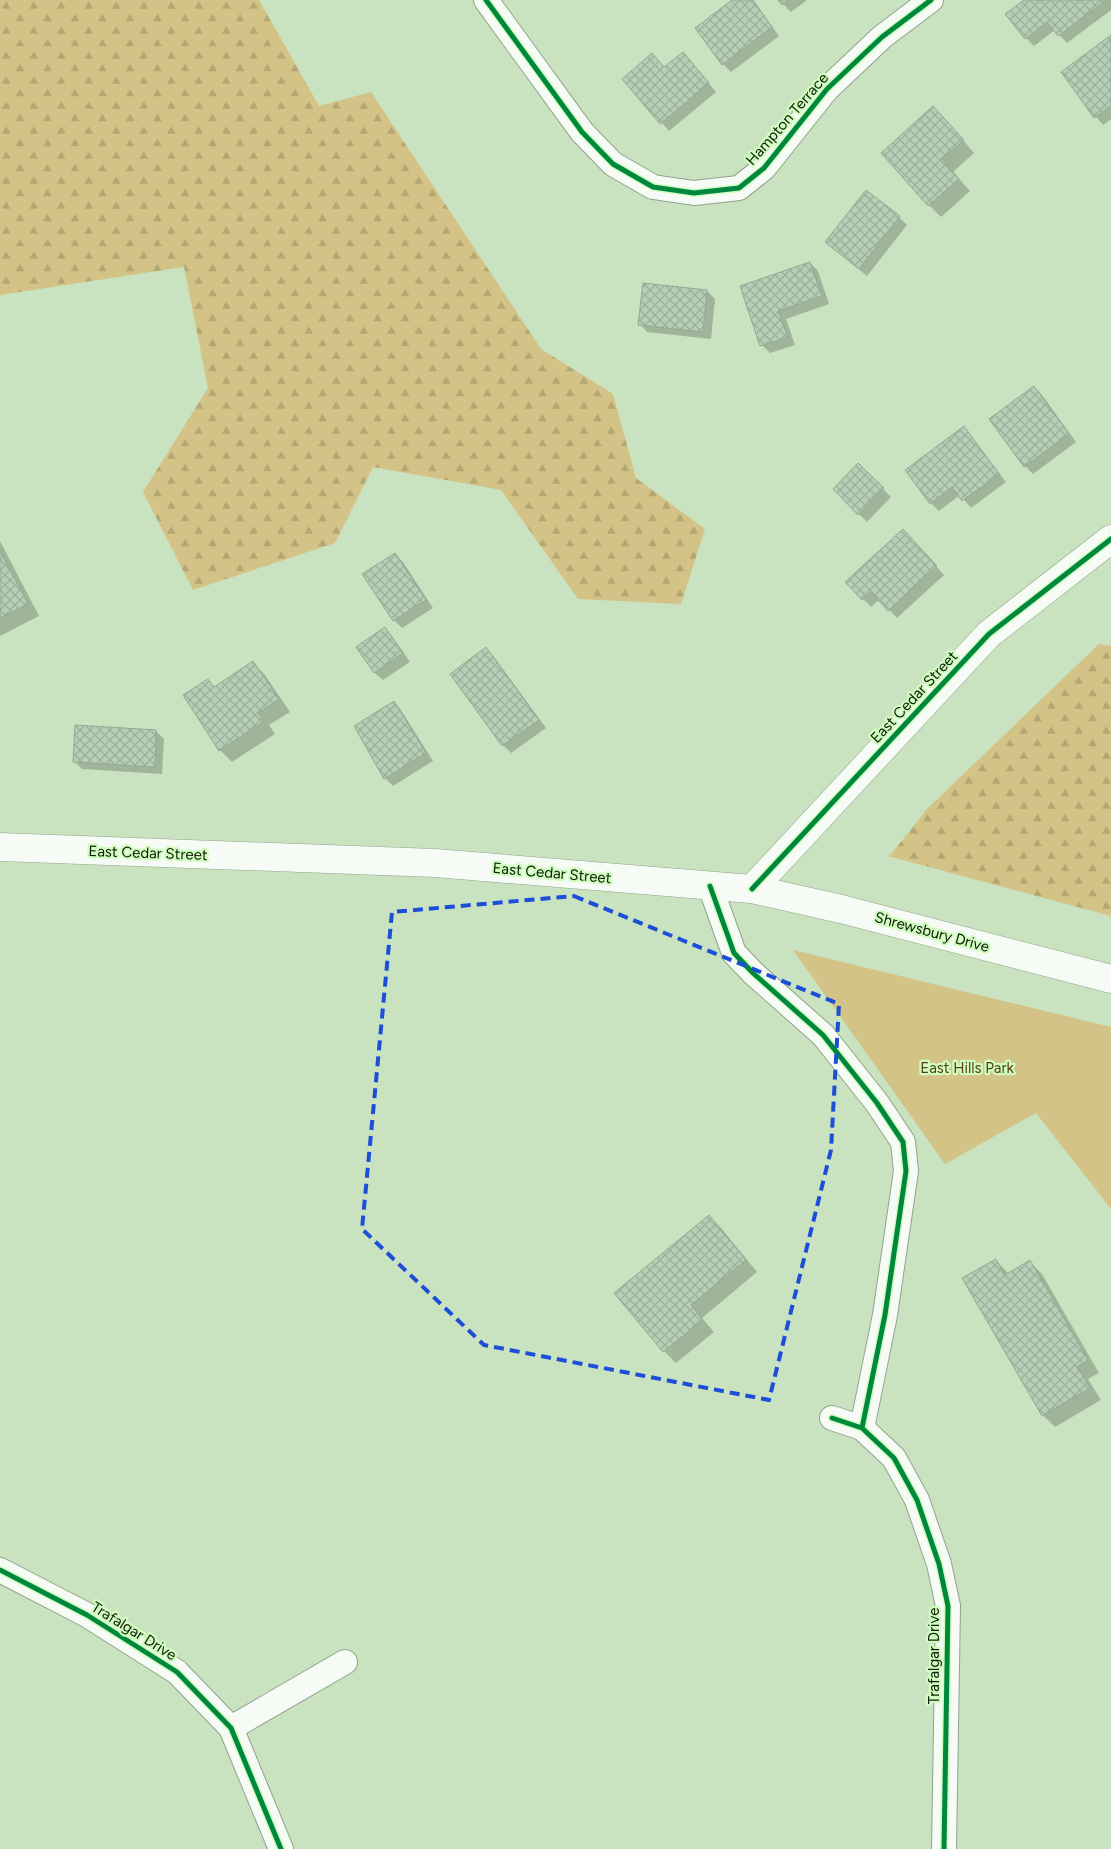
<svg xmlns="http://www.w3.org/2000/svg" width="1111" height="1849" font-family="Figtree,sans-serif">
	<defs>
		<pattern id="forest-firs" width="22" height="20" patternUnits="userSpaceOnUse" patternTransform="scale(1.25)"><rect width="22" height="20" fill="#d4c386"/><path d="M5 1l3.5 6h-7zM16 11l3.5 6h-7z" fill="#b5a772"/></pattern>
		<pattern id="building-cross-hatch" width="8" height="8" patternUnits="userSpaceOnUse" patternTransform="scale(1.25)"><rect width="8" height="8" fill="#b5ceb5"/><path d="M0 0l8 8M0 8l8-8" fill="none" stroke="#9ab09a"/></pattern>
	</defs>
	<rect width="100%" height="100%" fill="#c9e2c0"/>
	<path fill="#d4c386" d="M793 950 1111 1027V1209L1036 1113 945 1164Z"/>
	<path fill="url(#forest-firs)" d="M0 0H259L319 106 371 92 541 349 613 394 636 478 705 529 681 604 578 599 501 490 373 467 335 543 193 590 143 492 208 388 184 267 0 295Z
		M1099 644 1111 646V916L888 856 893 852 927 809Z"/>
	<path fill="#0003" d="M734 0H753L779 36 731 72 723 64Z
		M779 0H807L791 12Z
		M1026 0H1111V10L1067 43 1055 30 1034 46 1026 38Z
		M1111 37V119L1103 125 1078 95Z
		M652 55 665 68 691 61 716 92 669 131 624 79Z
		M945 119 974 153 953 172 970 191 941 217 929 205Z
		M899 217 907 225 867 276 826 242Z
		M810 263 818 271 829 304 786 319 795 345 770 353 762 345 741 287Z
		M707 291 715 299 711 339 647 332 640 324Z
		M1034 387 1042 395 1076 442 1033 474 1025 466 991 419Z
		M964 428 971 436 1006 482 971 508 960 495 939 511 931 503Z
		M858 465 891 497 867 522 834 489Z
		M910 538 944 575 897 618 879 600 871 607 847 582Z
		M0 541 39 616 0 636Z
		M395 554 403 562 433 608 402 628 394 620 364 575Z
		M384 629 392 636 410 662 383 680 375 673 358 647Z
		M486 649 494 657 546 728 511 753 503 745 452 674Z
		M253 663 265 675 290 712 269 725 275 734 232 762 220 750 184 696 208 680 215 688Z
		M393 702 401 710 433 761 393 786 385 778Z
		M156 731 164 739 162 774 82 769 74 761Z
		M709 1216 721 1228 757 1272 702 1318 714 1332 676 1363 664 1351 616 1293Z
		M995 1260 1009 1274 1030 1262 1042 1274 1099 1373 1088 1379 1101 1400 1055 1427 1043 1415Z"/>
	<path fill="url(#building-cross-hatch)" stroke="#91aa93" d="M732 0H753L772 27 722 65 695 28Z
		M778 0H789L782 5Z
		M1024 0H1106L1058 36 1047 22 1025 39 1005 14Z
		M1111 35V106L1094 118 1061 72Z
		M683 52 709 83 660 124 622 79 652 53 664 67Z
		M933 106 964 140 942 159 959 179 928 206 881 153Z
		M866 190 900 216 859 269 825 242Z
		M810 262 822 296 778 311 788 337 760 346 740 286Z
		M643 283 707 290 703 332 638 325Z
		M1034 386 1069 434 1024 467 989 419Z
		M964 426 999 474 962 501 952 487 930 504 905 470Z
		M858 463 884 488 858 515 833 489Z
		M903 529 937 566 888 611 871 592 862 600 845 582Z
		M0 551 28 604 0 618Z
		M395 553 426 600 393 621 362 574Z
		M385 627 403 653 374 673 356 647Z
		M486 647 539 720 502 746 450 674Z
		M253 661 279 699 258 713 264 721 219 751 183 695 208 679 214 687Z
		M394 701 426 753 384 779 354 726Z
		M75 725 156 730 155 767 73 762Z
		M709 1215 746 1260 691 1305 703 1320 663 1352 614 1293Z
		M996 1259 1005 1275 1030 1260 1088 1360 1077 1367 1090 1388 1042 1416 962 1278Z"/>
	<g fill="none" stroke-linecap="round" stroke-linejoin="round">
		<g stroke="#91a48a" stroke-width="26">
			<path id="minor" d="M486 0 582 132 613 164 653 187 694 193 739 188 764 168 827 89 882 37 931 0
				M710 886 734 953 753 973 823 1035 877 1103 903 1142 906 1171 885 1315 862 1428
				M832 1418 862 1428 894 1458 917 1500 939 1564 948 1606 944 1849
				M0 1570 87 1615 177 1672 231 1728 281 1849
				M231 1728 345 1662"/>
		</g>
		<g stroke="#91a48a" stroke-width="29">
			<path id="tertiary" d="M752 889 989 634 1111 539"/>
		</g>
		<g stroke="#91a48a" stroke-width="29">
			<path id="secondary" d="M0 847 435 863 752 889 841 909 1111 979"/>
		</g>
		<use href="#minor" stroke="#f7fbf6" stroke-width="24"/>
		<use href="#tertiary" stroke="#f7fbf6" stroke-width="28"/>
		<use href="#secondary" stroke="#f7fbf6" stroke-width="28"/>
		<g stroke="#d0fdbf" stroke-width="8">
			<path id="cycleway" d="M486 0 582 132 613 164 653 187 694 193 739 188 764 168 827 89 882 37 931 0
				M710 886 734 953 753 973 823 1035 877 1103 903 1142 906 1171 885 1315 862 1428
				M752 889 989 634 1111 539
				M832 1418 862 1428 894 1458 917 1500 939 1564 948 1606 944 1849
				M0 1570 87 1615 177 1672 231 1728 281 1849"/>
		</g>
		<use href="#cycleway" stroke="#00873e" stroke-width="5"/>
	</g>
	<path fill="none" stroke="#1d4ed8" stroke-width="4" stroke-dasharray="10 6" stroke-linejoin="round" d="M574 896 839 1004 831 1150 769 1400 484 1345 362 1229 392 912Z"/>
	<g text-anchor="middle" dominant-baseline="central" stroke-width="4.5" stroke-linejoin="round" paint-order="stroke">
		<g font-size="15" fill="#0c1c06" stroke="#d0fdbf">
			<text transform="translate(787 119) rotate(-49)">Hampton Terrace</text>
			<text transform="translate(914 697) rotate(-47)">East Cedar Street</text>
			<text transform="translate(148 853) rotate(2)">East Cedar Street</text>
			<text transform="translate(552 873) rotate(5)">East Cedar Street</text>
			<text transform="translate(932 932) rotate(15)">Shrewsbury Drive</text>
			<text transform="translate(134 1631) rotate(32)">Trafalgar Drive</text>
			<text transform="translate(934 1656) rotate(-90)">Trafalgar Drive</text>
		</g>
		<g font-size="15" fill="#563e14" stroke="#d0fdbf">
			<text x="967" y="1068">East Hills Park</text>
		</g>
	</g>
</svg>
